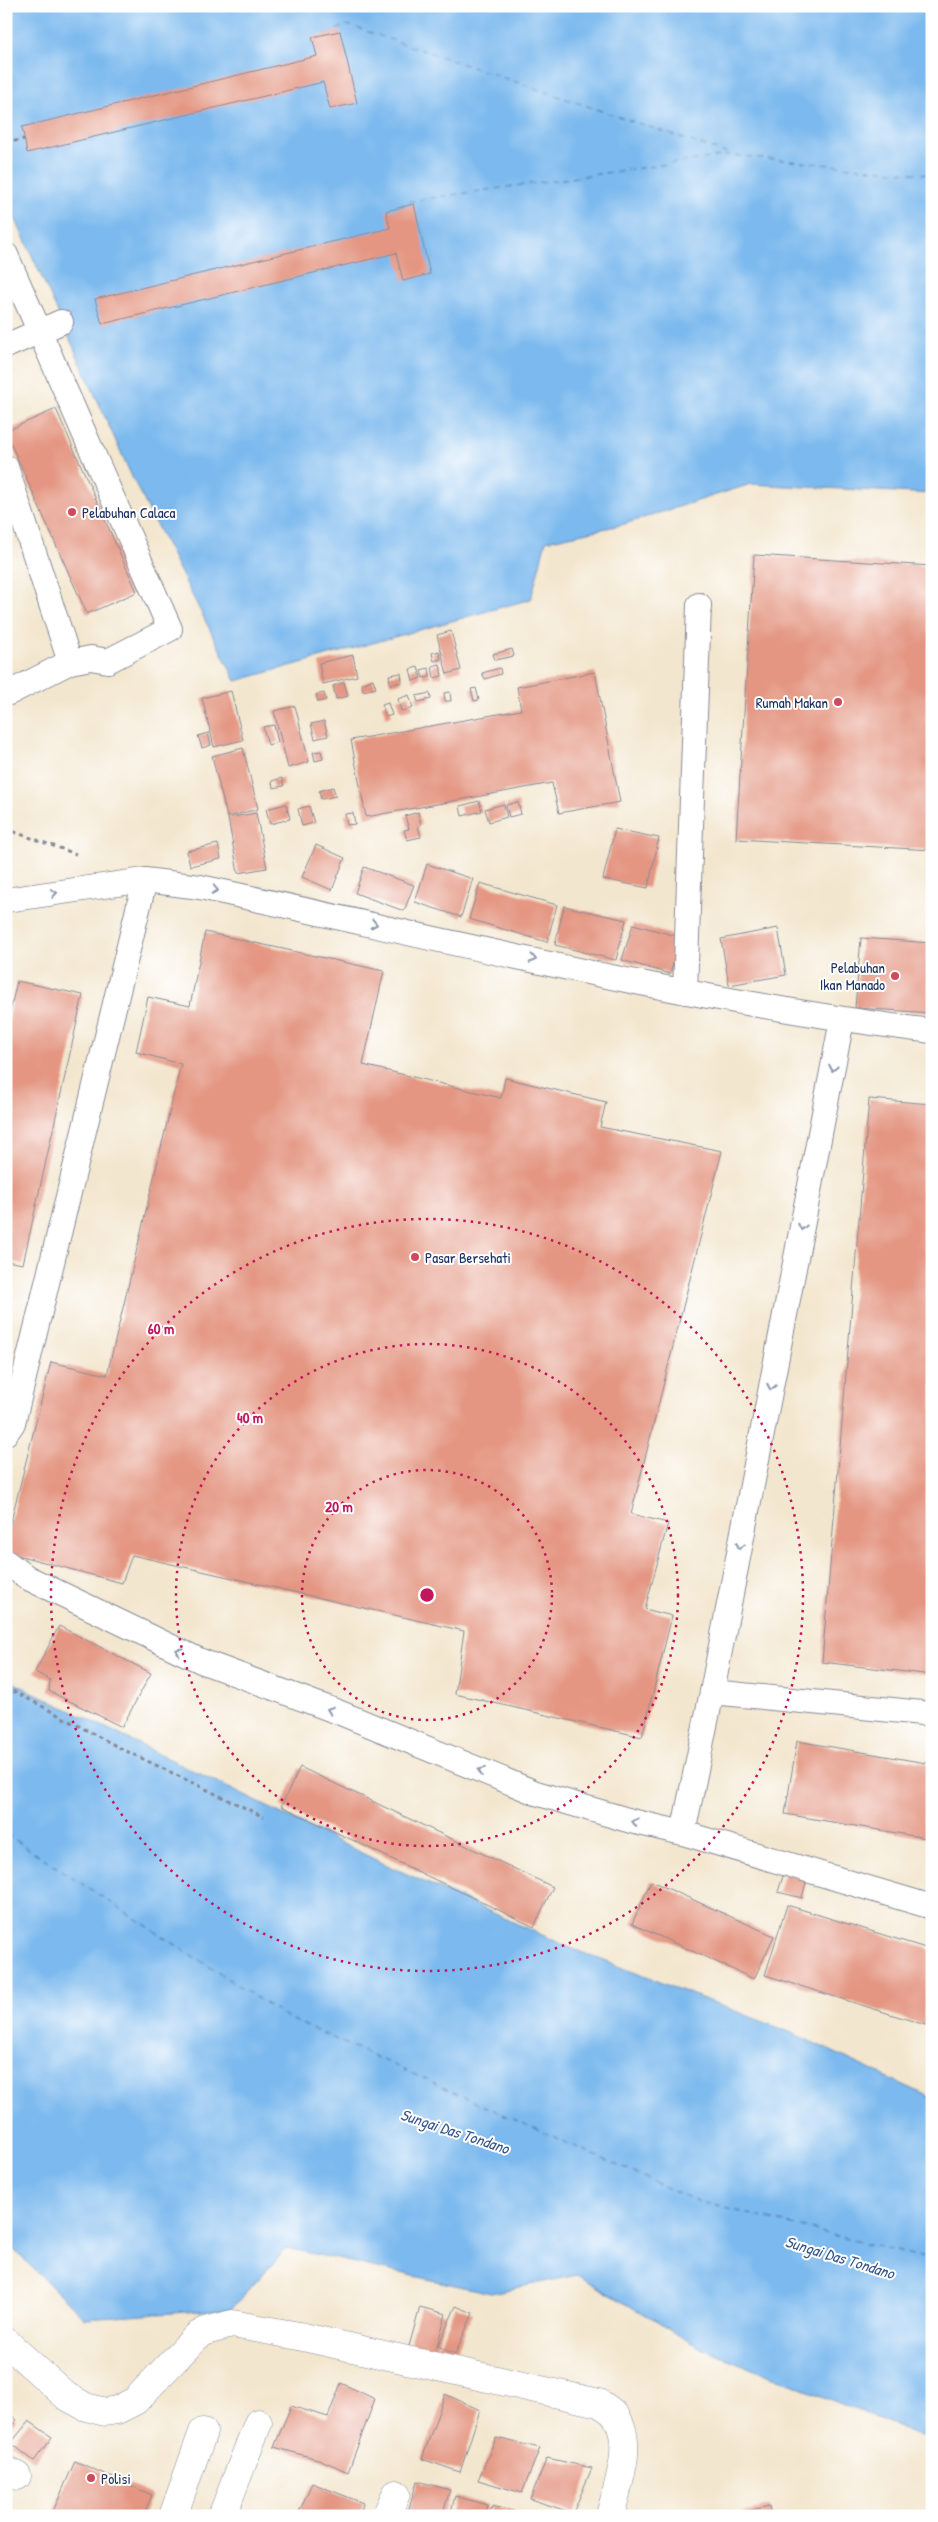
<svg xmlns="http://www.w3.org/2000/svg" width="938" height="2522" font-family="'Patrick Hand',sans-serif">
	<rect width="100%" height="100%" fill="#fff"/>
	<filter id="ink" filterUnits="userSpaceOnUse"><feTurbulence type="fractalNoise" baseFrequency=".02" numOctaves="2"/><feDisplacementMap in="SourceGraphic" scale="10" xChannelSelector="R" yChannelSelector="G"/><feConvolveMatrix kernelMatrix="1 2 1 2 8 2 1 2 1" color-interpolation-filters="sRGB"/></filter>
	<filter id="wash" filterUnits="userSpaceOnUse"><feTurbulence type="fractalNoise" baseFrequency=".0096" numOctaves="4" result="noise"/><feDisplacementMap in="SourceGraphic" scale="20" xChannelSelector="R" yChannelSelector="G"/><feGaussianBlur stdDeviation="1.12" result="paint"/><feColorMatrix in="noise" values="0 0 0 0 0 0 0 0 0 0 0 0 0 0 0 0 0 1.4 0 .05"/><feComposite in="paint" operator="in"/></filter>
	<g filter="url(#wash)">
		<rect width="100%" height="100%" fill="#f3e6ce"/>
		<path fill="#7bb9ee" stroke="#4b74a6" d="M6 6H932V494L751 484 621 525 546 541 531 599 236 681 133 479 6 198Z
			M6 1679 378 1861 573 1949 790 2032 932 2098V2440L703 2349 577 2275 491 2293 287 2248 231 2309 85 2319 6 2242Z"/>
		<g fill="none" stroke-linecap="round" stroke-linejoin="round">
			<path stroke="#385889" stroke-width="1" stroke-dasharray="6 5" stroke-linecap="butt" d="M326 34 348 25 729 154
				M399 207 411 201 730 155 932 175
				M6 1834 288 2018 697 2201 932 2260"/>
		</g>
		<g id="blocks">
			<path fill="#e49682" d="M340 31 357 103 330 109 323 82 27 153 22 127 317 56 312 37Z
				M414 204 430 274 403 281 396 253 102 324 95 299 390 228 386 211Z
				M56 409 137 592 87 614 6 433V431Z
				M754 555 932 566V850L736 839Z
				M451 631 461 670 447 674 437 635Z
				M512 649 514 656 495 660 493 654Z
				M439 651 441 659 434 661 432 653Z
				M353 655 357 676 323 684 319 663Z
				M440 664 442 676 434 678 432 666Z
				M418 667 421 678 413 681 410 669Z
				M429 668 430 677 423 678 421 670Z
				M500 668 501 674 485 679 482 673Z
				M595 672 620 802 559 813 552 783 366 817 351 740 521 710 517 687Z
				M401 673 402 682 390 684 389 675Z
				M373 679 376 688 363 691 362 684Z
				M344 682 348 696 336 699 333 686Z
				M476 688 479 700 474 701 471 689Z
				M231 691 243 740 214 747 202 698Z
				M450 692 451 701H445L444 693Z
				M324 693 326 700 318 702 316 695Z
				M430 693 431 699 418 702 416 696Z
				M409 695 413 708 401 711 398 699Z
				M388 703 392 715 386 717 382 705Z
				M295 706 309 762 288 768 274 711Z
				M324 721 328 736 315 739 311 724Z
				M274 725 278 742 268 745 263 727Z
				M208 733 211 745 202 748 198 736Z
				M243 748 258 809 227 817 212 756Z
				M321 751 323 759 315 761 313 752Z
				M282 778 284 786 273 788 272 781Z
				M333 787 336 796 321 799 319 791Z
				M479 801 482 811 462 816 460 806Z
				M518 802 521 814 509 817 506 805Z
				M286 804 290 819 270 824 266 809Z
				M504 804 507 817 489 822 485 809Z
				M309 806 314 823 302 826 298 809Z
				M418 812 421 825 418 826 421 837 407 840 404 830 409 829 405 816Z
				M256 813 267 868 238 873 228 818Z
				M353 813 355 824 347 825 345 814Z
				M615 829 659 838 648 888 603 879Z
				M218 844 221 859 190 866 187 851Z
				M316 845 345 858 332 890 302 877Z
				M427 864 473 879 461 917 415 902Z
				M364 867 414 885 404 911 355 893Z
				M480 883 557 905 547 942 469 919Z
				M564 906 626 920 616 960 555 945Z
				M633 924 680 937 670 974 622 960Z
				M778 928 786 975 729 985 721 939Z
				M205 932 384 971 363 1065 501 1098 505 1078 606 1102 600 1127 722 1151 631 1514 668 1523 645 1609 672 1616 642 1737 455 1694 464 1631 132 1555 122 1583 6 1552V1541L51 1362 107 1375 181 1064 136 1052 148 997 190 1006Z
				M861 938 932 943V1013L855 1008Z
				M17 981 83 995 23 1264 6 1261V1029Z
				M869 1099 932 1104V1675L822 1662Z
				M59 1626 151 1673 122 1727 49 1691 50 1680 35 1672Z
				M797 1741 932 1764V1839L785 1814Z
				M300 1767 553 1887 534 1927 281 1806Z
				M784 1873 807 1879 802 1898 778 1892Z
				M651 1881 774 1936 754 1979 632 1924Z
				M787 1905 932 1950V2027L765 1975Z
				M456 2306 473 2313 455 2354 438 2346Z
				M420 2307 446 2314 434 2357 408 2350Z
				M341 2383 375 2399 348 2472 321 2460 274 2447 291 2406 328 2417Z
				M445 2394 480 2410 460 2472 422 2459Z
				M6 2411 17 2420 6 2432Z
				M29 2421 52 2437 34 2461 11 2443Z
				M496 2438 540 2448 522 2493 478 2480Z
				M547 2458 592 2468 573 2513 530 2499Z
				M75 2461 152 2495 143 2516H51Z
				M417 2481 450 2490 442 2516H407Z
				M312 2483 363 2503 360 2516H297Z
				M455 2496 487 2505 485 2516H450Z
				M492 2506 527 2515V2516H490Z
				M769 2506 771 2516H733L732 2515Z
				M719 2511V2516H689L688 2513Z"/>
		</g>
	</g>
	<g filter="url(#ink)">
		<use href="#blocks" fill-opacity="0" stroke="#878a96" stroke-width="1"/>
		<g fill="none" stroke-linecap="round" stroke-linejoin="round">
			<g stroke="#878a96" stroke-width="26">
				<path id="service" d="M6 255 170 629 108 661 91 658 70 662 6 467
					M6 346 61 322
					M6 686 9 693 70 662
					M6 900 145 880 200 887C443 939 685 1001 932 1031
					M685 992 699 605
					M6 1433 13 1423 145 880
					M6 1562 28 1578 201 1661 338 1712 536 1793 631 1821 683 1833 932 1907
					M712 1692 932 1714
					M683 1833 712 1692 842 1020"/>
			</g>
			<g stroke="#878a96" stroke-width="29">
				<path id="minor" d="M6 2342 66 2396 86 2407 105 2412 117 2410 135 2401 197 2336 206 2331 232 2324 299 2336 599 2403C605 2407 613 2411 617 2418 634 2446 617 2486 610 2516
					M6 2470 17 2476
					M173 2516 203 2432
					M222 2516 258 2423
					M386 2516 396 2494"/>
			</g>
			<path stroke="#878a96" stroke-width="3" stroke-dasharray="4 4" stroke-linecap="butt" d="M6 143 24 139
				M6 829 76 854
				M6 1687 118 1747 264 1817"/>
			<use href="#service" stroke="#fff" stroke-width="24"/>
			<use href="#minor" stroke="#fff" stroke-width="28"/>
		</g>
		<defs><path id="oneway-chevron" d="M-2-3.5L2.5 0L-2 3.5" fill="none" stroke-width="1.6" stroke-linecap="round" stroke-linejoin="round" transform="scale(1.25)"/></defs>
		<g stroke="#8d97ae">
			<use href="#oneway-chevron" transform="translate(215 890) rotate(12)"/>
			<use href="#oneway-chevron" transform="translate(54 893) rotate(-8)"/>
			<use href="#oneway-chevron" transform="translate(374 924) rotate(12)"/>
			<use href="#oneway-chevron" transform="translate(533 959) rotate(12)"/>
			<use href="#oneway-chevron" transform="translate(833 1068) rotate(101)"/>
			<use href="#oneway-chevron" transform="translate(802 1227) rotate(101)"/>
			<use href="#oneway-chevron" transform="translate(771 1387) rotate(101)"/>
			<use href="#oneway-chevron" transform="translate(740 1546) rotate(101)"/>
			<use href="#oneway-chevron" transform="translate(179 1651) rotate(-154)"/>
			<use href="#oneway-chevron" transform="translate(330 1710) rotate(-159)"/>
			<use href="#oneway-chevron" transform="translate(481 1771) rotate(-158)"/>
			<use href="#oneway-chevron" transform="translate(635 1822) rotate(-166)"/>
		</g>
	</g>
	<g fill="none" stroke="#c2185b" stroke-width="2.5" stroke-dasharray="2.5 5">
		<circle cx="427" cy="1595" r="125"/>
		<circle cx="427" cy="1595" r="251"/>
		<circle cx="427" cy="1595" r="376"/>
	</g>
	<g fill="#d1495b" stroke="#fff" stroke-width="2">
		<circle cx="72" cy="512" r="5"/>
		<circle cx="838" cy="702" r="5"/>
		<circle cx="895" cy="976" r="5"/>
		<circle cx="415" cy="1257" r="5"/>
		<circle cx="91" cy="2478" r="5"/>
	</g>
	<g text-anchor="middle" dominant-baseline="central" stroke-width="4" stroke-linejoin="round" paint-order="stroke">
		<g font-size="15" fill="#1b2f5e" stroke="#fff" text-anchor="start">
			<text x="82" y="512">Pelabuhan Calaca</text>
			<text x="828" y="702" text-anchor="end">Rumah Makan</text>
			<text x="885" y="967" text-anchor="end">Pelabuhan<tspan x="885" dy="17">Ikan Manado</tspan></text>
			<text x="425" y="1257">Pasar Bersehati</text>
			<text x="101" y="2478">Polisi</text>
		</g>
		<g font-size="16" font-style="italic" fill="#385889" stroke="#fff">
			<text transform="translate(455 2131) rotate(18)">Sungai Das Tondano</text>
			<text transform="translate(840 2257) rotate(17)">Sungai Das Tondano</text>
		</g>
	</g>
	<circle cx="427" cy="1595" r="8" fill="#c2185b" stroke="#fff" stroke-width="2.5"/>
	<g font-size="15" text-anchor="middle" font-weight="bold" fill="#c2185b" stroke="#fff" stroke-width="4" stroke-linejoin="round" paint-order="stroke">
		<text x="161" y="1334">60 m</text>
		<text x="250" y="1423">40 m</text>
		<text x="339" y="1512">20 m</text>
	</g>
	<rect width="938" height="2522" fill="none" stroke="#fff" stroke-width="25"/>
</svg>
